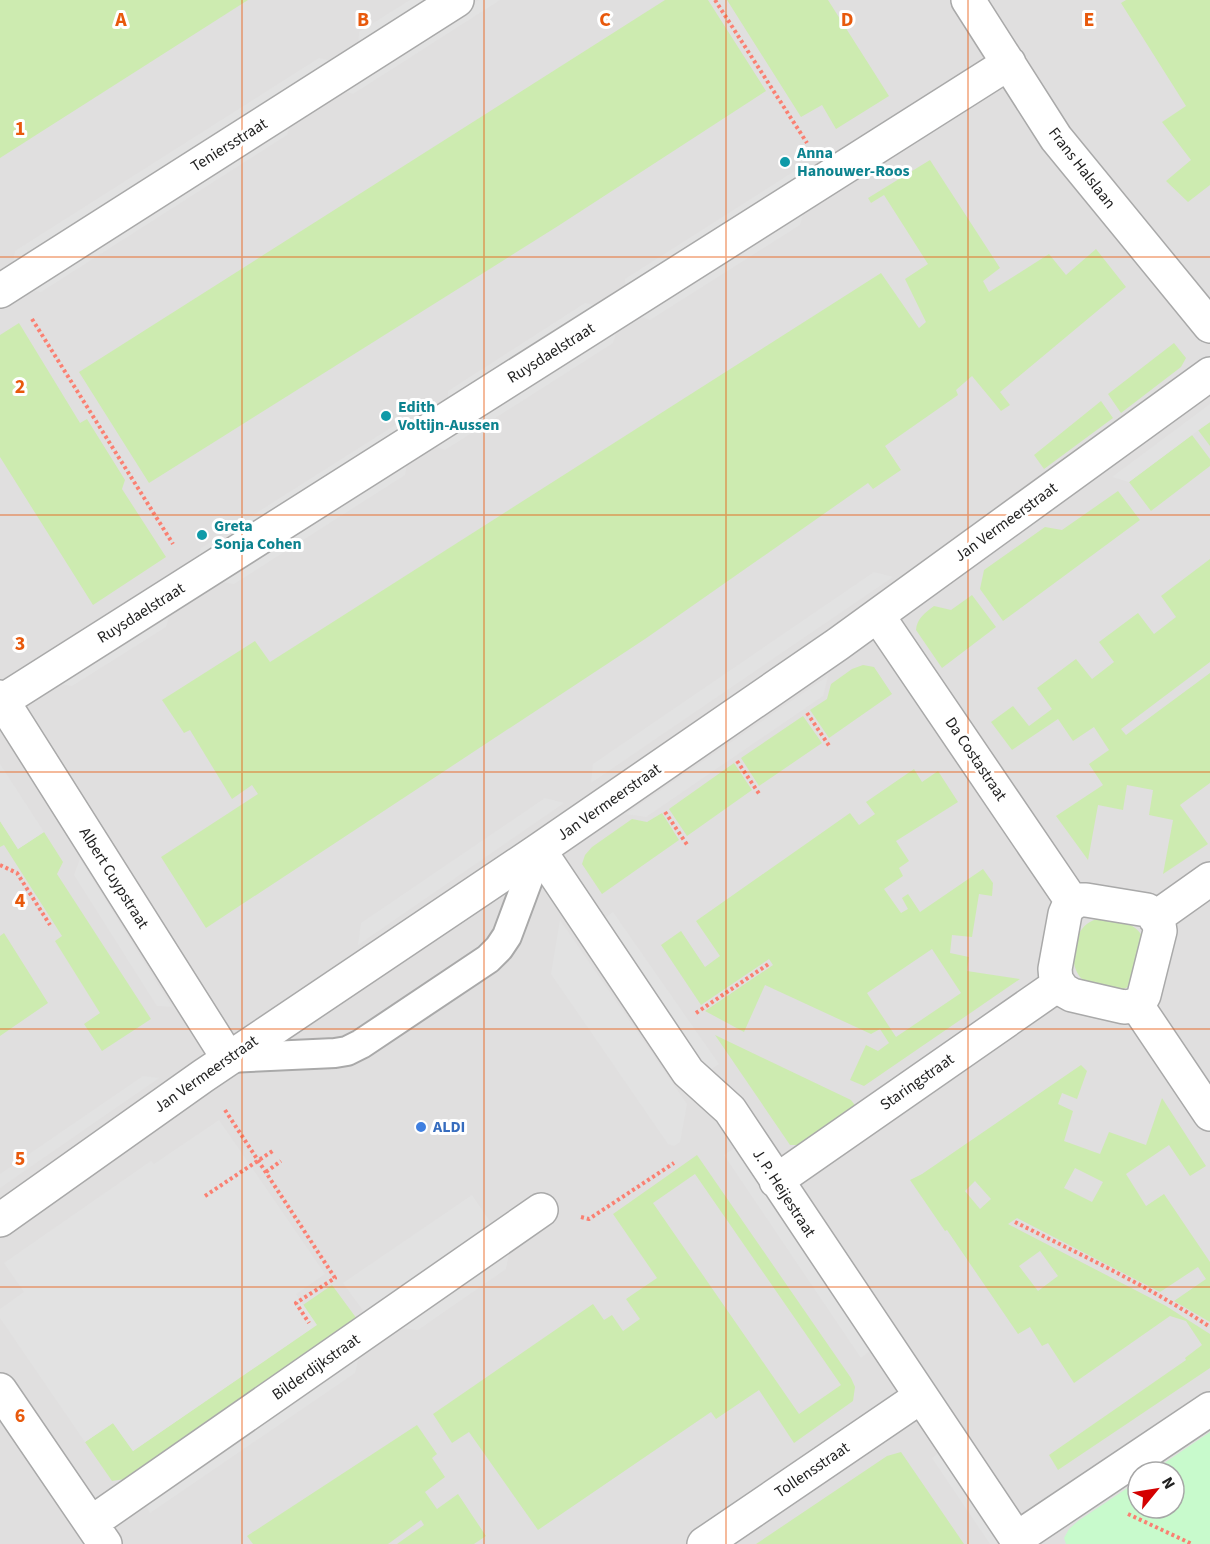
<svg xmlns="http://www.w3.org/2000/svg" width="1210" height="1544" font-family="'Source Sans 3',sans-serif">
	<rect width="100%" height="100%" fill="#f2efe9"/>
	<path fill="#e0dfdf" fill-rule="evenodd" d="M0 0H1210V1544H0ZM1138 1472H1174V1508H1138Z"/>
	<path fill="#cdebb0" fill-rule="evenodd" d="M0 0H248L0 158Z
		M665 0H708L766 91 558 226 149 483 79 372Z
		M727 0H828L889 96 836 129 822 105 801 117Z
		M1126 0H1210V185L1188 202 1166 181 1191 160 1162 122 1186 106 1121 3Z
		M930 160 1000 268 983 281 989 292 1049 254 1066 275 1096 249 1126 287 1000 392 1010 405 1001 411 972 376 956 390 958 395 885 446 901 470 873 489 868 483 645 639 206 928 161 857 258 794 252 785 232 799 190 730 184 733 162 700 255 641 270 662 881 273 919 328 926 322 905 279 928 264 884 195 871 203 868 198Z
		M19 323 80 423 87 419 125 480 122 489 166 557 93 605 0 457V335Z
		M1174 343 1186 358 1181 367 1121 413 1108 394Z
		M1101 401 1113 418 1044 469 1034 455Z
		M1210 422V446L1198 430Z
		M1192 435 1210 459V466L1151 511 1129 482Z
		M1118 491 1140 520 1003 621 980 589 984 570 1045 527 1062 530Z
		M1210 559V662L1121 729 1126 735 1210 673V783L1180 805 1208 844 1163 874 1173 820 1149 815 1153 790 1127 785 1123 810 1098 805 1088 860 1056 816 1103 785 1089 764 1109 750 1094 727 1073 741 1058 719 1012 750 991 722 1013 706 1029 726 1052 709 1037 688 1076 659 1092 679 1114 662 1099 642 1138 613 1154 634 1176 617 1161 596Z
		M972 595 996 627 942 668 916 630C917 618 925 613 934 606L951 610Z
		M863 665 874 667 892 694 829 738 810 710 827 699 831 684 852 669Z
		M803 716 822 743 759 786 741 758Z
		M734 763 752 790 687 836 669 809Z
		M914 769 922 782 938 771 958 802 896 841 909 861 899 868 903 876 884 889 901 913 908 909 902 898 908 894 920 912 983 869 993 883 992 896 979 894 972 937 952 935 950 953 969 957 967 971 1020 979 864 1086 850 1080 866 1045 878 1051 889 1043 880 1029 871 1034 765 985 744 1032 705 1011 773 965 769 959 701 1005 661 945 681 931 705 967 720 956 696 921 850 813 859 825 875 814 866 802ZM932 949 961 993 896 1037 867 993Z
		M662 813 679 840 602 894 582 864 585 855 592 847 632 819 647 822Z
		M0 821 18 849 44 832 63 862 57 874 151 1019 102 1051 84 1024 100 1013 55 941 62 936 4 845 0 847Z
		M1102 918C1122 922 1134 921 1145 940L1132 985 1119 991C1109 988 1095 987 1086 982 1064 969 1071 921 1102 918Z
		M4 933 48 1003 0 1036V936Z
		M715 1035 851 1100 857 1108 799 1145H790Z
		M1081 1065 1087 1071 1077 1099 1062 1093 1058 1104 1073 1111 1064 1141 1100 1154 1109 1132 1146 1145 1162 1098 1206 1166 1190 1176 1169 1145 1126 1174 1146 1206 1164 1194 1210 1262V1322L1174 1301 1206 1279 1198 1267 1160 1292 1017 1218 1008 1224 1166 1306 1210 1334V1368L1058 1470 1049 1455 1186 1360 1185 1358 1202 1345 1186 1321 1170 1316 1074 1383 1048 1343 1042 1346 1030 1327 1018 1334 947 1230 945 1231 910 1180 922 1174ZM1075 1168 1103 1182 1092 1202 1064 1188ZM975 1181 991 1199 980 1209 965 1191ZM1040 1251 1058 1276 1038 1291 1019 1266Z
		M697 1155 851 1378 855 1387 853 1401 794 1443 759 1390 716 1419 711 1412 538 1530 469 1432 452 1443 433 1414 593 1304 604 1320 612 1315 623 1331 640 1319 626 1299 657 1278 613 1214ZM695 1174 841 1385 799 1414 653 1203Z
		M332 1285 357 1319 125 1479 112 1481 85 1442 113 1423 133 1451 316 1325 303 1305Z
		M417 1425 437 1454 432 1458 445 1477 425 1492 437 1509 458 1494 486 1536 474 1544H397L424 1525 421 1520 388 1544H253L247 1536Z
		M901 1452 964 1544H756L887 1456Z"/>
	<path fill="#c8facc" d="M1210 1432V1544H1066L1064 1538 1069 1529 1078 1521 1138 1481V1508H1174V1472H1151Z"/>
	<path fill="#e2e2e2" d="M410 0H434L358 49 359 32Z
		M479 0H500L353 94 338 89Z
		M319 58 337 62 12 268 15 251Z
		M291 119 287 135 41 292 25 288Z
		M796 170 813 174 626 293 625 279Z
		M805 207 800 225 650 320 636 315Z
		M585 303 604 307 447 406 448 391Z
		M618 326 613 343 445 450 430 445Z
		M1210 404V422L1192 435 1129 482 1112 477Z
		M411 415 424 421 195 567 201 548Z
		M408 458 405 475 234 584 216 581Z
		M874 572 893 577 591 783 593 764Z
		M171 609 166 627 72 686 54 683Z
		M828 676 823 696 646 817 626 814Z
		M0 764 44 832 18 849 0 821Z
		M545 798 564 803 358 945 361 923Z
		M80 859 172 1007 157 1006 74 875Z
		M613 912 719 1064 707 1072 602 920Z
		M560 920 687 1104 680 1142 674 1146 668 1144 551 974Z
		M988 1011 1004 1013 880 1101 883 1084Z
		M143 1076 159 1078 0 1188V1174Z
		M219 1120 325 1274 296 1294 317 1325 133 1451 113 1423 85 1442 0 1318V1309L24 1292 4 1263 151 1161 154 1164Z
		M735 1148 871 1350 861 1358 724 1155Z
		M472 1195 491 1223 364 1312 343 1283Z
		M509 1254 506 1269 418 1330 401 1328Z
		M359 1356 355 1373 150 1513 144 1501Z
		M941 1451 1005 1544H990L932 1458Z"/>
	<g fill="none" stroke-linecap="round" stroke-linejoin="round">
		<g stroke="#a9a9a9" stroke-width="32">
			<path id="service" d="M228 1058 335 1053 347 1051 361 1044 488 959 499 948 507 936 539 850"/>
		</g>
		<g stroke="#a9a9a9" stroke-width="36">
			<path id="minor" d="M968 0 1056 138 1210 326
				M0 291 457 0
				M878 616 1073 903
				M0 697 228 1058
				M2 701 1009 63
				M539 850 688 1072 730 1110 1020 1544
				M1078 900H1086L1147 910C1155 915 1159 921 1160 931L1144 995C1140 1004 1134 1006 1124 1007L1072 995 1063 990 1059 984 1056 980 1055 969 1065 914 1068 907Z
				M1155 918 1210 879
				M1136 1004 1210 1114
				M776 1181 1059 984
				M0 1220 203 1076 539 850 838 644 1210 374
				M0 1390 105 1544
				M91 1523 541 1210
				M1016 1539 1210 1409
				M704 1544 920 1397"/>
		</g>
		<path stroke="#fa8072" stroke-width="4" stroke-dasharray="3 3" stroke-linecap="butt" d="M715 0 807 143
			M32 319 173 544
			M807 713 830 747
			M737 761 760 795
			M665 812 688 846
			M0 865 17 873 50 925
			M696 1013 770 963
			M225 1110 335 1278 296 1303 309 1323
			M266 1172 281 1161
			M205 1196 274 1150
			M581 1217 589 1219 674 1163
			M1015 1222C1081 1255 1149 1286 1210 1327
			M1128 1514 1192 1544"/>
		<use href="#service" stroke="#fff" stroke-width="28"/>
		<use href="#minor" stroke="#fff" stroke-width="33"/>
	</g>
	<path fill="none" stroke="#e8590c" stroke-width="1.5" stroke-opacity="0.55" d="M242 0V1544M484 0V1544M726 0V1544M968 0V1544M0 257H1210M0 515H1210M0 772H1210M0 1029H1210M0 1287H1210"/>
	<g fill="#0f9aa8" stroke="#fff" stroke-width="2">
		<circle cx="785" cy="162" r="6"/>
		<circle cx="386" cy="416" r="6"/>
		<circle cx="202" cy="535" r="6"/>
	</g>
	<circle fill="#3f7fe0" stroke="#fff" stroke-width="2" cx="421" cy="1127" r="6"/>
	<g text-anchor="middle" dominant-baseline="central" stroke-width="6" stroke-linejoin="round" paint-order="stroke">
		<g font-size="16" fill="#222" stroke="#fff">
			<text transform="translate(229 145) rotate(-32)">Teniersstraat</text>
			<text transform="translate(1082 168) rotate(52)">Frans Halslaan</text>
			<text transform="translate(551 353) rotate(-32)">Ruysdaelstraat</text>
			<text transform="translate(1006 522) rotate(-36)">Jan Vermeerstraat</text>
			<text transform="translate(141 613) rotate(-32)">Ruysdaelstraat</text>
			<text transform="translate(976 759) rotate(56)">Da Costastraat</text>
			<text transform="translate(609 802) rotate(-35)">Jan Vermeerstraat</text>
			<text transform="translate(114 878) rotate(58)">Albert Cuypstraat</text>
			<text transform="translate(206 1074) rotate(-35)">Jan Vermeerstraat</text>
			<text transform="translate(917 1082) rotate(-35)">Staringstraat</text>
			<text transform="translate(784 1193) rotate(57)">J. P. Heijestraat</text>
			<text transform="translate(316 1367) rotate(-35)">Bilderdijkstraat</text>
			<text transform="translate(812 1470) rotate(-34)">Tollensstraat</text>
		</g>
		<g font-size="16" font-weight="bold" fill="#0d838f" stroke="#fff" text-anchor="start">
			<text x="797" y="153">Anna<tspan x="797" dy="18">Hanouwer-Roos</tspan></text>
			<text x="398" y="407">Edith<tspan x="398" dy="18">Voltijn-Aussen</tspan></text>
			<text x="214" y="526">Greta<tspan x="214" dy="18">Sonja Cohen</tspan></text>
		</g>
		<g font-size="16" font-weight="bold" fill="#366cbe" stroke="#fff" text-anchor="start">
			<text x="433" y="1127">ALDI</text>
		</g>
	</g>
	<g font-size="20" text-anchor="middle" font-weight="bold" fill="#e8590c" stroke="#fff" stroke-width="6" stroke-linejoin="round" paint-order="stroke">
		<text x="121" y="26">A</text>
		<text x="363" y="26">B</text>
		<text x="605" y="26">C</text>
		<text x="847" y="26">D</text>
		<text x="1089" y="26">E</text>
		<text x="20" y="135">1</text>
		<text x="20" y="393">2</text>
		<text x="20" y="650">3</text>
		<text x="20" y="907">4</text>
		<text x="20" y="1165">5</text>
		<text x="20" y="1422">6</text>
	</g>
	<g transform="translate(1156 1490) rotate(60)"><circle r="28" fill="#ffffff" stroke="#a7a7a7" stroke-width="1.5"/>
	<path d="M0-4.5L10 22L0 15L-10 22Z" fill="#d40000"/>
	<text y="-9" font-size="16" font-weight="bold" text-anchor="middle" fill="#222222">N</text>
	</g>
</svg>
